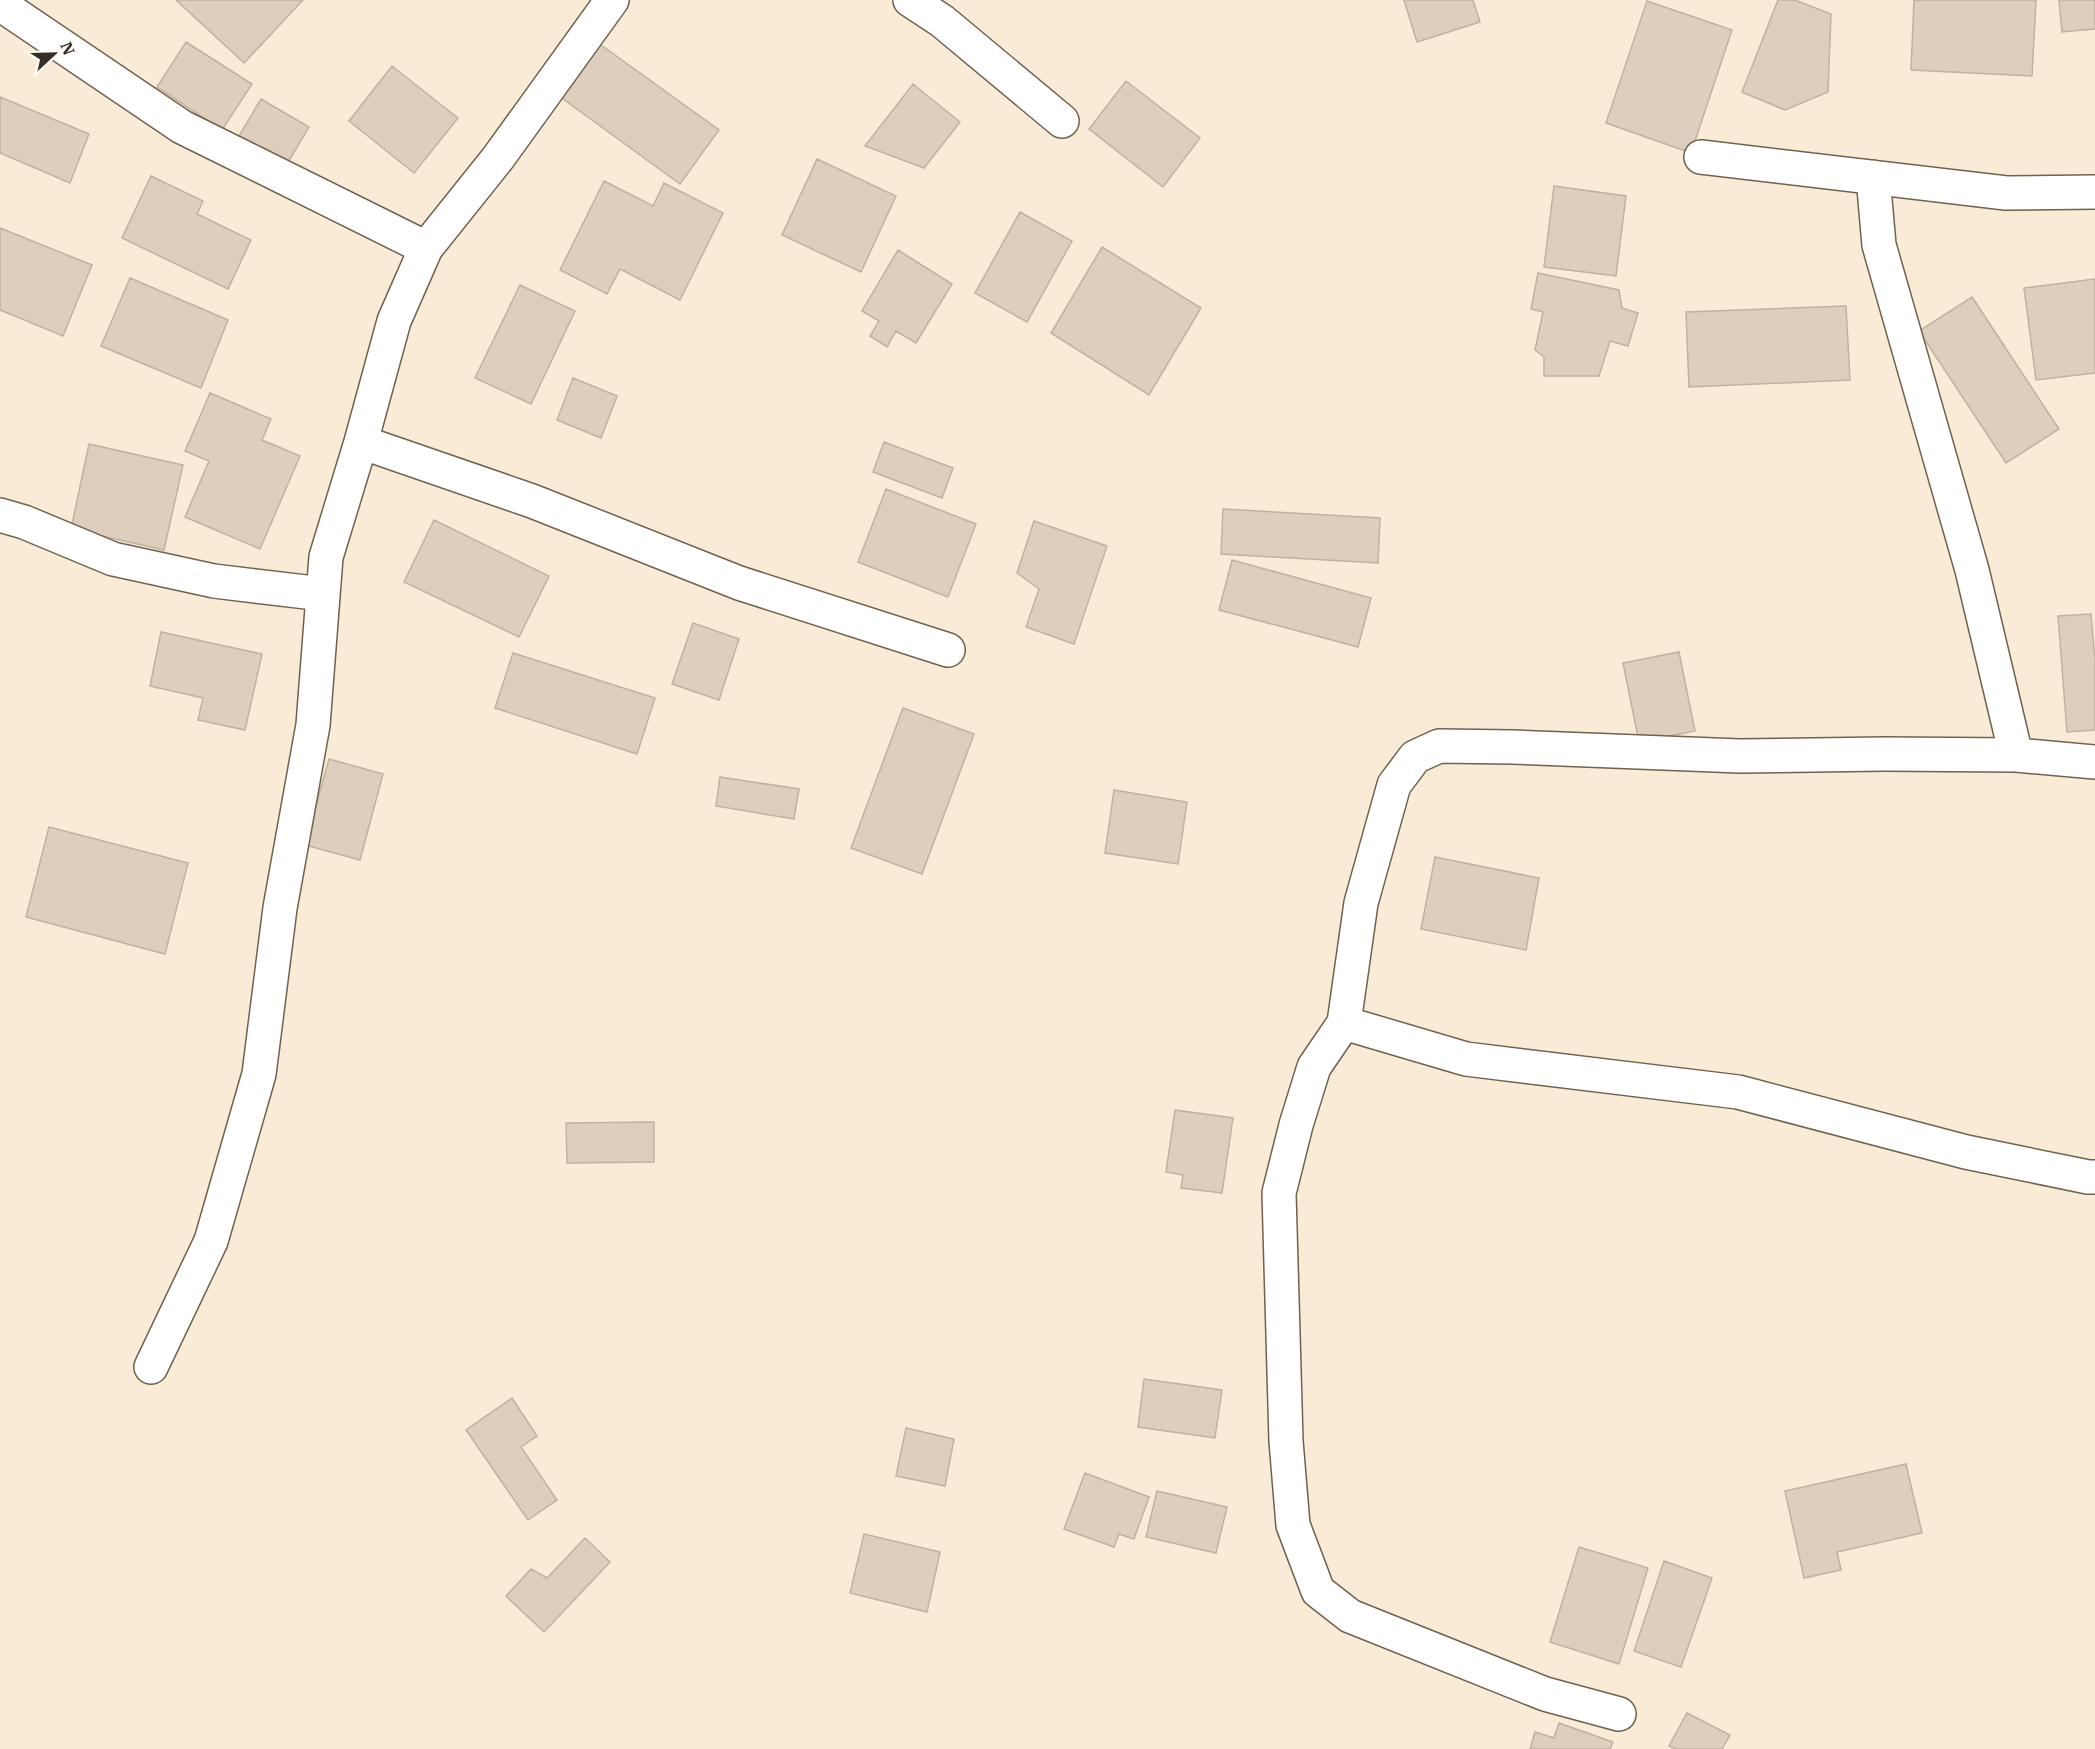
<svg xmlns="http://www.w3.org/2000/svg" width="2095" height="1749" font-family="'IBM Plex Serif',serif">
	<rect width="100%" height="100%" fill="#faebd7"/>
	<path fill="#decfbc" stroke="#c0b29f" stroke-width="1.5" d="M176 0H303L244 63Z
		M1404 0H1473L1480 22 1417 42Z
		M1778 0H1795L1831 14 1828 92 1785 110 1742 92Z
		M1914 0H2036L2032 76 1911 70Z
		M2059 0H2095V29L2062 32Z
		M1647 1 1732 30 1691 153 1606 123Z
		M186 42 252 84 222 130 157 87Z
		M597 42 719 130 680 184 559 96Z
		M392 66 458 118 414 173 349 121Z
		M1126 81 1200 138 1163 187 1089 129Z
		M913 84 960 122 924 168 865 146Z
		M0 97 89 134 70 183 0 153Z
		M261 99 309 127 287 164 239 136Z
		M817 159 896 196 861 272 782 235Z
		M151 176 203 201 197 214 251 240 228 289 122 238Z
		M604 181 653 206 664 183 723 213 680 300 620 269 607 294 560 270Z
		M1554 186 1626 196 1616 276 1544 267Z
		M1020 212 1072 241 1027 322 975 293Z
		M0 228 92 265 63 336 0 310Z
		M1102 247 1201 308 1149 395 1051 333Z
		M898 250 952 284 916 343 896 331 887 347 870 336 879 321 862 311Z
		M1538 273 1619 290 1622 308 1638 313 1628 346 1610 341 1599 376H1544V357L1535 350 1543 312 1531 309Z
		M130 278 228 320 201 388 101 346Z
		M2095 279V373L2036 380 2024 288Z
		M520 285 575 311 531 404 475 378Z
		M1972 297 2059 429 2006 463 1919 331Z
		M1846 306 1850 380 1689 387 1686 312Z
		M573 378 617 396 601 438 557 420Z
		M210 393 271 419 262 440 300 456 260 549 185 517 209 461 185 451Z
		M884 442 953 468 942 498 873 472Z
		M89 444 183 465 164 550 71 529Z
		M886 489 976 524 948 597 858 562Z
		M1223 509 1380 518 1378 563 1221 554Z
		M434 520 549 576 519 637 404 582Z
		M1034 521 1107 546 1074 644 1026 627 1039 589 1017 573Z
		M1232 560 1371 598 1358 647 1219 610Z
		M2091 614 2095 661V730L2067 732 2058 616Z
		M693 623 739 639 719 700 672 684Z
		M161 632 262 654 245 730 198 720 203 698 150 686Z
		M1679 652 1695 731 1639 742 1623 663Z
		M513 653 655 698 637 754 495 708Z
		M903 708 974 734 922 874 851 848Z
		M329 759 383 774 360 860 305 845Z
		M720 777 799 789 794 819 716 806Z
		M1114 790 1187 802 1178 864 1105 853Z
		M49 827 188 863 165 954 26 917Z
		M1435 857 1539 878 1526 950 1421 929Z
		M1175 1110 1233 1118 1222 1193 1181 1188 1183 1175 1166 1172Z
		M654 1122V1162L567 1163 566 1123Z
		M1144 1379 1222 1390 1215 1438 1138 1427Z
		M512 1398 537 1436 521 1447 557 1500 528 1520 466 1430Z
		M906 1428 954 1439 945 1486 896 1476Z
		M1906 1464 1922 1533 1837 1552 1841 1570 1804 1578 1785 1491Z
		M1085 1473 1149 1497 1134 1539 1119 1534 1114 1547 1064 1529Z
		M1157 1491 1227 1507 1216 1553 1146 1537Z
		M864 1534 940 1552 927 1612 850 1593Z
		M585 1538 610 1562 544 1632 506 1596 531 1569 547 1578Z
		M1579 1547 1648 1568 1619 1664 1550 1642Z
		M1664 1561 1712 1578 1681 1667 1634 1651Z
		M1687 1713 1730 1735 1722 1749H1676L1669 1746Z
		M1559 1723 1613 1742 1610 1749H1530L1535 1732 1554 1738Z"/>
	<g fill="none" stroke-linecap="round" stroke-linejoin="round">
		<g stroke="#6e6250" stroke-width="36">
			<path id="minor" d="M910 0 942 21 1062 121
				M0 4 182 127 426 248
				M1701 157 2006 193 2095 192
				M1873 177 1879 245 1972 570 2016 755
				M361 442 532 501 739 583 948 650
				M0 515 24 522 113 559 214 581 323 594
				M1344 1023 1466 1059 1738 1092 1966 1152 2088 1177H2095
				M151 1367 211 1241 259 1074 280 908 313 725 326 557 361 442 394 321 426 248 498 158 612 0
				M1619 1714 1545 1694 1350 1616 1318 1591 1293 1525 1286 1441 1279 1193 1296 1125 1314 1067 1344 1023 1361 903 1394 785 1415 757 1439 746 1513 747 1740 756 1884 754 2016 755 2095 762"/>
		</g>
		<use href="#minor" stroke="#fff" stroke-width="33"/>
	</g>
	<g transform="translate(54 54) rotate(68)" stroke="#fdfaf6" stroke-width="4.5" paint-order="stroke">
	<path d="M0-4.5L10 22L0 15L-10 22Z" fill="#332e26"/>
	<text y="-9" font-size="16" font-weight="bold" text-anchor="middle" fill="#332e26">N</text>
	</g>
</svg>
